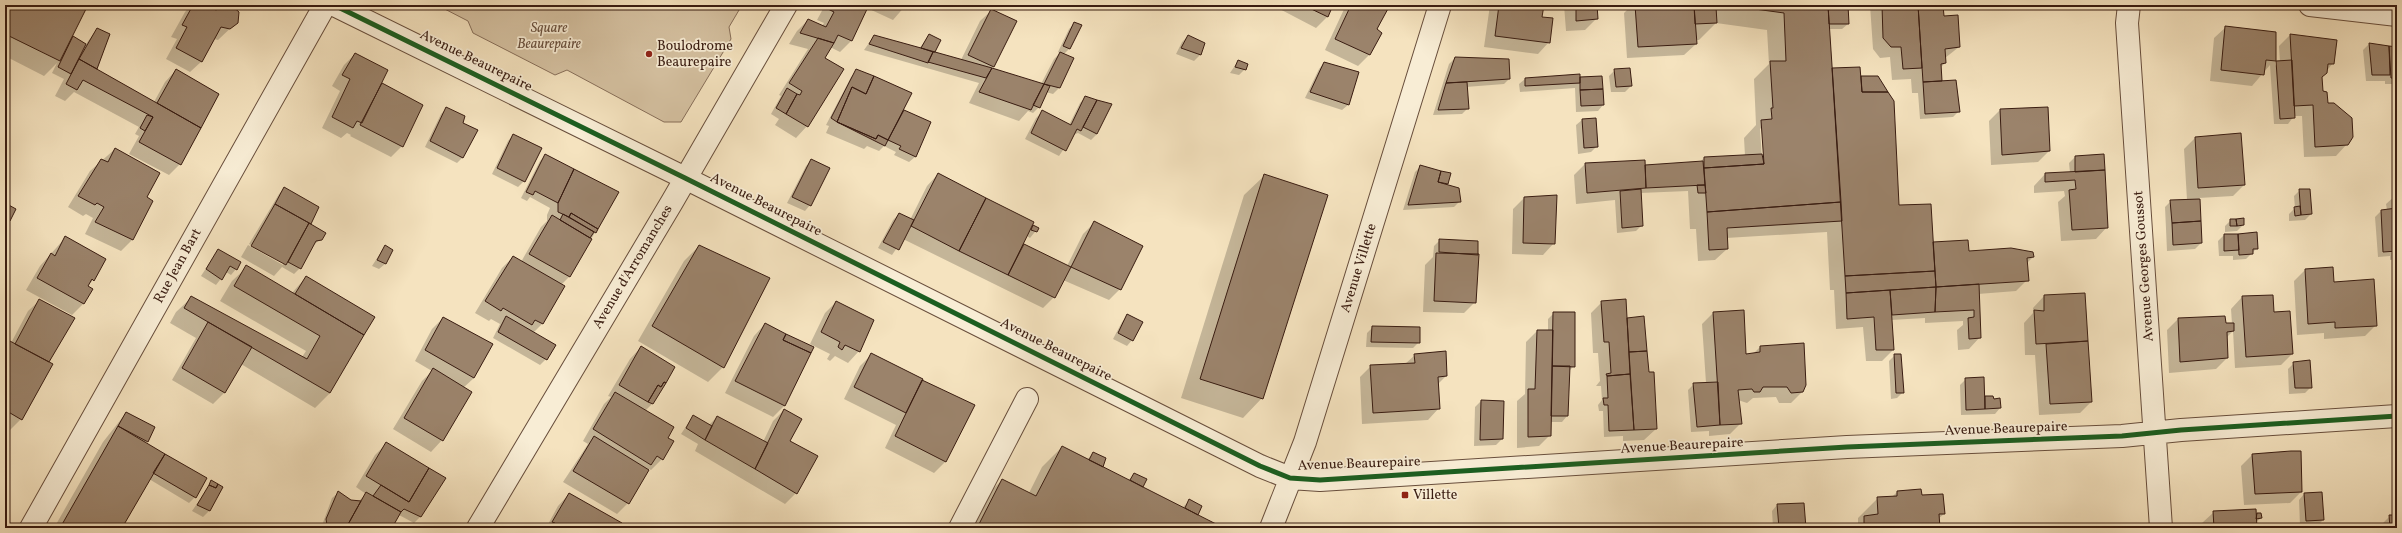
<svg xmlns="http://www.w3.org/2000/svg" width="2402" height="533" font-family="Vollkorn,serif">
	<rect width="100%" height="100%" fill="#f5e3bf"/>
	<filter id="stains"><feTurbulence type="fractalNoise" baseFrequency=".005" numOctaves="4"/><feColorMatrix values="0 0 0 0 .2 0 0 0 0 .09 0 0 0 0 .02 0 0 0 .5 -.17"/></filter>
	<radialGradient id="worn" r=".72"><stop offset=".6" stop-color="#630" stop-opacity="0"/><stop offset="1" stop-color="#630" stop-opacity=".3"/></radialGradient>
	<path fill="#d5c1a1" stroke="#876e59" d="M437 5H742L729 27 731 39 681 122H664L567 70 555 75 473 33 468 21Z"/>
	<path fill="#0003" fill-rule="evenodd" d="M5 5H87L69 41 73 37 86 44 97 29 95 69 154 102 165 82 176 70 218 94 180 164 169 175 129 154 139 136 135 134 139 127 74 92 65 101 55 96 64 79 52 73 57 63 44 76 5 56Z
		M191 5H204L237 22 218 40 214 39 202 61 190 72 166 59 177 39 171 37 185 12Z
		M825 5H906L893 20 867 8 851 41 840 52 830 47 824 58 807 126 796 138 775 125 779 119 771 114 781 96 779 95 808 49 789 44 797 31 808 20 822 26 824 23 817 20Z
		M1272 5H1332L1327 17 1316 28Z
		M1346 5H1389L1376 30 1381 33 1369 55 1358 66 1325 50Z
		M1490 5H1543L1541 18 1549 42 1538 54 1484 47Z
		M1564 5H1596L1597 18 1585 30 1566 31Z
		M1632 5H1847L1848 24 1842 29H1829L1831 70 1860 79 1861 77 1898 206 1932 243 1968 252 2033 257 2026 264 2027 280 2016 291 1978 294 1980 337 1969 349 1958 350 1957 330 1963 325V321L1925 323V318L1891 320 1893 350 1882 361H1866L1863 327 1836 329 1834 290H1830L1827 232 1726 238 1727 249 1715 260 1698 261 1696 229H1690L1688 191 1640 193 1642 225 1636 231 1617 233 1615 200 1576 204 1574 175 1585 164 1644 166 1700 162 1704 158 1745 156 1744 138 1756 125 1754 79 1769 64 1767 30 1716 23 1699 40H1695L1696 44 1684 55 1627 58 1624 13ZM1762 127 1764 159H1762L1760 129Z
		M1870 5H1942L1943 17 1959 47 1945 58V63L1940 68 1941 82 1959 111 1953 117 1920 119 1918 93H1912L1911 79 1892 80 1890 57 1880 58 1873 49Z
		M992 10 1016 22 991 69 1041 84 1054 59 1060 53 1058 52 1069 29 1075 23 1069 49 1063 55 1073 59 1059 88 1053 94 1046 92 1039 107 1033 113 1028 111 1019 121 969 103 979 83 864 50 874 36 919 49 929 35 940 40 934 53 961 60 980 21Z
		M2226 27 2275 33V66L2277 62H2280L2279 46 2290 35 2333 63 2321 78 2322 92 2327 104 2347 144 2336 156 2304 157 2302 116H2294L2288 124H2274L2270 65 2252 86 2210 81 2214 38Z
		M1188 36 1204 43 1200 55 1194 61 1176 54 1182 42Z
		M2369 44 2397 48V84H2385V81H2366L2363 50Z
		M355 54 381 83 422 105 402 146 391 157 350 136 351 135 347 133 341 138 322 128 340 91 332 86 344 65Z
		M1455 58 1509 79 1504 84 1466 87 1468 108 1462 114 1433 115 1449 64Z
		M1238 61 1245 69 1239 75 1230 73Z
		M1324 63 1358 73 1348 105 1342 110 1305 98 1319 69Z
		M1615 70 1631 86 1625 92H1611L1609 76Z
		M857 71 902 111 930 123 915 157 909 162 894 155 896 152 884 146 879 151 867 146 864 149 826 133 829 126 826 125 851 77Z
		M1579 75 1603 105 1598 111 1576 112 1575 88 1520 92 1519 84 1525 79Z
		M1086 97 1097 134 1091 140 1078 133 1073 135 1059 156 1025 139 1036 118 1042 112 1069 125 1080 103Z
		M2047 108 2049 151 2038 162 1991 165 1989 121 2000 110Z
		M446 109 462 123 463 157 457 163 425 147 441 114Z
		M1582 120 1597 146 1591 152 1578 154 1576 125Z
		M513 135 524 181 518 187 492 174 508 141Z
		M2195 138 2244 185 2233 196 2199 198 2201 243 2195 249 2167 251 2165 207 2171 201 2187 200 2184 149Z
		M115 149 146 198 132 240 121 251 85 234 93 218 86 214 83 216 68 207 90 171Z
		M545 156 597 229 569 277 561 285 563 286 542 324 533 333 546 359 540 365 493 338 500 324 491 319 489 321 475 313 502 268 513 257 521 262 541 227 547 221V215L550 208 530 197 527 201 521 198 540 161Z
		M2075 157 2107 227 2096 239 2061 241 2058 202 2065 196 2064 191 2034 193V186L2045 174 2070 173 2069 163Z
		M811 161 810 205 805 211 787 203 806 166Z
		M1421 166 1450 174 1447 185 1460 201 1454 207 1403 210 1415 172Z
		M938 174 1030 230 1034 226 1038 228 1030 238 1027 236 1023 244 1067 266 1083 234 1094 223 1120 289 1109 300 1063 280 1054 297 1043 308 903 239 892 255 878 248 893 220 899 214 910 220 927 186Z
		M1264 176 1262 398 1243 418 1181 398 1244 195Z
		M284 188 318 207 309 225 321 239 312 246 300 268 294 274 282 267 274 276 241 257 248 245 283 265V262L249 244 279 194Z
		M2300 190 2311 214 2305 220 2289 221V214L2295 208 2294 196Z
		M2397 194V259L2390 260V256L2378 257 2375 217 2381 211 2387 210 2386 204Z
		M1524 198 1554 243 1543 255 1512 254 1513 209Z
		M5 204 15 210 5 225Z
		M2231 220 2243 225 2237 231 2225 232V226Z
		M2256 233 2257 248 2246 259 2233 260V256H2219L2218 241 2224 235Z
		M65 238 105 259 93 280 87 287 91 289 83 304 72 315 26 290 40 266Z
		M1440 240 1477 242 1475 302 1464 313 1423 312 1425 265 1433 257 1434 246Z
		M385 246 392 250 385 264 379 269 372 266Z
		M699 246 723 367 708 382 638 341 684 261Z
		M218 250 236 269 231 275 226 272 216 285 201 276Z
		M247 267 292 293 306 277 374 317 330 393 315 408 241 364 224 393 213 404 172 380 196 338 170 323 176 312 191 298 302 357 306 351 220 301 232 281Z
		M2305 270 2376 325 2365 336 2324 339V333L2297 335 2294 281Z
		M2085 294 2091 402 2080 413 2039 415 2035 355H2025L2024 323 2033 313V308L2044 296Z
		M2242 297 2273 313 2292 354 2281 365 2235 368 2233 331 2226 338 2227 358 2216 369 2169 373 2167 330 2178 319 2232 324 2231 309Z
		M40 300 48 363 21 419 10 430 5 427V345L9 341 11 343 28 311Z
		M836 302 859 351 848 363 835 356 830 361 827 359 830 354 810 344 825 313Z
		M1602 302 1626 319 1648 373 1656 429 1644 440 1623 441V436L1604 437 1603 411H1599L1598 405 1602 400 1601 386H1596L1600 381 1598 353H1593L1591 313Z
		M1554 313 1574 366 1569 371 1567 416 1562 422H1550V435L1539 446 1517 448V401L1525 394 1526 342 1537 331H1548V319Z
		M1713 313 1745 355 1753 354 1760 347 1802 392 1791 403H1779L1776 397 1753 398 1747 403 1738 400 1741 423 1730 434 1709 436V431L1691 432 1688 390 1694 384 1706 383 1702 324Z
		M1127 316 1132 340 1127 346 1113 339 1122 322Z
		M443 318 474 378 463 388 471 392 442 440 431 452 393 429 422 381 432 371 415 361 432 329Z
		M765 324 785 405 773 417 725 393 754 336Z
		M1373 327 1419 342 1413 348 1366 347 1367 333Z
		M641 347 666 381 652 404 645 411 666 438 662 459 651 470 649 469 628 503 617 514 563 482 588 444 583 441 604 404 611 397 608 396 630 359Z
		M871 355 973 406 945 462 934 473 885 448 896 425 844 399 860 366Z
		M1415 355 1446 376 1438 384 1439 408 1428 420 1362 424 1360 377 1371 366 1405 364Z
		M1895 355 1903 392 1897 398 1891 399 1889 361Z
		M2294 363 2311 387 2305 393 2289 394 2288 369Z
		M1966 379 1984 398 1993 397 2000 408 1995 414 1961 415 1960 385Z
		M1481 401 1503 402 1502 439 1496 445 1474 446 1475 407Z
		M784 410 796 493 785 504 695 451 698 444 681 434 693 416 709 425 717 417 763 442 773 421Z
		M126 413 154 427 145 443 195 497 189 503 149 479 121 528H54L103 442Z
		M386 444 444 478 420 517 414 523 399 515 391 528H321L332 498 338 493 351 500 358 502 366 494 356 487 375 455Z
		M1062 447 1087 460 1093 453 1101 467 1128 481 1135 474 1141 487 1182 508 1189 501 1196 515 1218 528H968L982 500 1002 480 1029 493 1042 467Z
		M2252 455 2301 492 2290 503 2244 505 2241 466Z
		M212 482 222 487 209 511 203 517 192 511Z
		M1897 492 1944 514 1938 519 1939 528H1853L1858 523V518L1878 498H1891Z
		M569 494 618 528H546L558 506Z
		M2304 494 2323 520 2317 526H2300L2299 500Z
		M1777 505 1805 528H1773L1772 511Z
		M2214 512 2255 516 2257 514 2261 518 2255 523 2256 528H2203L2202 523Z
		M2390 516H2397V528H2378Z"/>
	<path fill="#9b836b" stroke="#391c11" d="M5 5H88L60 61 5 34Z
		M193 5H206L216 10 224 5H231L239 12 238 23 230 29 221 27 202 62 176 48 187 27 182 25Z
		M830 5 868 7 852 41 838 35 834 43 800 33 808 19 826 27 834 12 828 9Z
		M896 5H907L905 9Z
		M1303 5H1333L1328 17Z
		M1351 5H1390L1377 29 1382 33 1370 55 1335 39Z
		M1499 5H1544L1542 17 1553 18 1550 43 1495 36Z
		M1576 5H1597L1598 19 1576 21Z
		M1635 5H1694L1697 44 1638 47Z
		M1694 5H1828L1841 202 1707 212 1704 168 1764 164 1761 120 1772 119 1771 108H1773L1770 61H1786L1784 13 1733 6 1716 7 1717 23 1695 24Z
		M1828 5H1848L1849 24H1829Z
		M1882 5H1918L1922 68 1903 69 1901 47H1891L1883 38Z
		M1918 5H1943L1944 16 1958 15 1960 47 1945 49 1946 63 1941 64 1942 81 1923 82Z
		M991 9 1017 21 994 67 968 55Z
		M1074 22 1082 25 1070 49 1063 46Z
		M2225 26 2276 32V61L2266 60 2264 75 2221 70Z
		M97 28 110 34 97 69 79 59Z
		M929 34 941 40 935 52 921 48Z
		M2290 34 2337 40 2334 64H2328L2327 73 2322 77 2323 91 2327 92 2328 103H2334L2352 118 2353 137 2348 145 2315 147 2313 105 2294 106Z
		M874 35 921 48 933 52 928 63 869 44Z
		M1188 35 1205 43 1201 55 1181 48Z
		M73 36 86 44 71 74 58 67Z
		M818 38 834 43 825 58 844 69 808 127 786 114 797 94 800 95 802 91 789 83Z
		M2369 43 2389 46 2390 75H2372Z
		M2389 46 2397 47V78H2391Z
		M933 52H935L992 68 986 78 928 62Z
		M1060 52 1074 58 1060 88 1044 84Z
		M355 53 388 70 362 123 357 121 353 128 332 117 350 79 342 75Z
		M1455 57 1509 59 1510 79 1446 83Z
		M79 59 201 128 181 165 139 142 153 117 83 80 77 90 66 84Z
		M1238 60 1248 64 1246 70 1235 67Z
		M2292 60 2295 118 2280 119 2276 61Z
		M1324 62 1359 72 1349 105 1310 92Z
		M1860 67 1862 92H1888L1894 101 1899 205 1931 204 1935 271 1845 276 1832 68Z
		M992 68 1044 84 1031 110 979 92Z
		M1630 68 1632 86 1616 87 1614 69Z
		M176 69 219 94 201 128 157 103Z
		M856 69 874 76 866 94 852 87 837 122 831 118Z
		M1580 74V83L1525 86V78Z
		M874 76 912 93 888 140 878 135 876 139 837 122 852 87 866 94Z
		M1602 76 1603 89 1580 90V77Z
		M1861 76H1878L1888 92H1862Z
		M1956 80 1960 112 1925 114 1923 82Z
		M1467 82 1469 109 1438 110 1446 83Z
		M382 83 423 105 403 147 360 125Z
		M1044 84 1050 86 1040 108 1033 105Z
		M787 88 797 94 786 114 776 108Z
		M1603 89 1604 105 1581 106 1580 90Z
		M1085 96 1097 100 1081 131 1077 129 1066 151 1031 133 1042 110 1071 125Z
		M1097 100 1112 104 1097 134 1083 127Z
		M446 107 465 116 463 123 478 130 463 158 430 141Z
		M2048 107 2050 151 2002 155 2000 109Z
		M904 110 931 122 916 157 899 149 901 146 888 140Z
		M147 115 153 117 145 131 140 128Z
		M1596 118 1598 147 1584 148 1582 119Z
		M837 122 876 139 878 135 888 140 885 146Z
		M2241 133 2245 185 2198 188 2195 137Z
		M513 134 542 148 525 182 497 168Z
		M115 148 160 173 147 197 153 201 133 240 95 222 104 207 97 203 95 205 78 196 101 159 108 162Z
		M545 154 574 169 558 203 535 191 533 195 526 192Z
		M1762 154 1764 164 1704 168V157Z
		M2104 154 2105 170 2075 172V156Z
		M811 159 830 168 811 206 792 197Z
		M1645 160 1646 188 1587 193 1585 163Z
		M1703 161 1705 185 1646 188 1645 165Z
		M1420 165 1441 171 1438 182 1459 188 1461 202 1408 205Z
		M574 169 619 192 598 229 571 213 569 217 558 212V203Z
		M2105 170 2108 228 2072 230 2069 190 2076 189 2075 180 2045 182V173Z
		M1441 171 1451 173 1448 184 1438 182Z
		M938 173 986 198 959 251 911 226Z
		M1264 174 1328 195 1263 399 1200 379Z
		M1697 185H1705L1706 193H1698Z
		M284 187 319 207 311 224 275 204Z
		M1641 189 1643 226 1622 228 1620 191Z
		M2299 189H2310L2312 214 2301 215Z
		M1557 195 1555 244 1523 243 1524 197Z
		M986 198 1034 222 1008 275 959 251Z
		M2200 199 2201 221 2172 223 2170 200Z
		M1841 202 1842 221 1727 228 1728 249 1709 250 1707 212Z
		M5 203 16 209 10 221 5 219Z
		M275 204 309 223 286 265 251 246Z
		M2300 206 2301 215 2295 216 2294 207Z
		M2397 208V251L2383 252 2381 210Z
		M571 213 598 229 596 233 569 217Z
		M899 213 914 220 899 250 883 242Z
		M563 214 594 232 590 238 560 220Z
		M552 215 592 239 570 277 529 254Z
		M2244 218V225L2237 226 2236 219Z
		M2230 219H2236L2237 226H2230Z
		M1094 221 1143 246 1121 290 1071 267Z
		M2201 221 2202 243 2173 245 2172 223Z
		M309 223 326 233 322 240 316 241 301 269 288 262Z
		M1033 225 1039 228 1037 232 1031 230Z
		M2257 232 2258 249H2253V254L2239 255 2238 234Z
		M2224 234H2238L2239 250 2224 251Z
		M65 236 106 259 94 281 92 279 88 286 93 289 84 304 37 278 51 253 55 256Z
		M1439 239 1478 241V255L1439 252Z
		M1968 240 1969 251 2011 248 2033 252 2034 257 2027 258 2029 281 1936 287 1933 242Z
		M1024 244 1071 267 1055 298 1008 275Z
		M385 245 393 250 386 264 377 260Z
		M699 245 770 278 724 368 652 326Z
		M218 249 241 262 237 270 230 266 222 280 206 269Z
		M1436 253 1479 254 1476 303 1434 301Z
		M513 256 565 286 543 324 535 320 532 325 503 308 501 311 485 301Z
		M246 265 364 335 330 393 184 308 191 296 307 359 320 336 234 286Z
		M2333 267 2334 282 2374 279 2377 326 2335 328V322L2308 324 2305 269Z
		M1935 271 1936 287 1846 293 1845 276Z
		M306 276 375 317 364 335 295 294Z
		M1979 284 1981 338 1969 339 1968 318 1974 317V310L1935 312 1936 287Z
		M1936 287 1935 312 1892 315 1890 290Z
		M1890 290 1894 350H1876L1874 317 1847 319 1846 293Z
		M2085 293 2088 341 2036 344 2034 310 2044 311V295Z
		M2273 295 2274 312 2290 311 2293 354 2246 357 2242 296Z
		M39 299 75 318 49 362 15 344Z
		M1626 299 1630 374 1607 376 1606 374 1611 373 1609 342H1604L1601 301Z
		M836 301 874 320 860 352 845 345 842 350 838 347 840 342 821 332Z
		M1744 310 1746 354 1760 352V346L1804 343 1806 385 1803 392 1791 393 1787 387H1763L1760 392H1754L1752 389 1738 390 1742 424 1720 425 1713 312Z
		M1553 312H1575V367L1552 366Z
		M1127 314 1143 322 1133 341 1118 333Z
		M506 316 556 345 547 360 498 332Z
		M1644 316 1647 351 1629 352 1627 318Z
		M2225 316 2226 323H2234V331L2227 332 2228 358 2180 362 2178 318Z
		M443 317 493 344 474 378 425 350Z
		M208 322 252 347 225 393 182 368Z
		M765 323 786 334 783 340 811 353 785 406 735 381Z
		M1372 326 1420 327V343L1371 342Z
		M1537 330H1553L1551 436 1528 437V389H1535Z
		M786 334 814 347 811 353 783 340Z
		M8 340 53 364 22 420 5 410V346Z
		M2088 341 2092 402 2050 404 2046 344Z
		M641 346 675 367 666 383 664 382 661 387 658 385 648 402 619 385Z
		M1446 351 1447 376 1438 377 1440 409 1373 413 1370 365 1415 363 1414 354Z
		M1647 351 1649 372H1654L1657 429 1634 430 1629 352Z
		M871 353 923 379 906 413 854 387Z
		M1894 354H1901L1904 393H1896Z
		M2310 360 2312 388H2295L2293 362Z
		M1552 366H1570L1568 416H1551Z
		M433 368 472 392 443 441 404 418Z
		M1630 374 1634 430 1609 431 1608 405H1604L1603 398H1608L1607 376Z
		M1984 377 1985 409 1966 410 1965 378Z
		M922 380 975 405 946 462 895 436Z
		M664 382 666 383 653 404 648 402 658 385 661 387Z
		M1718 382 1720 425 1697 427 1693 383Z
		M615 392 674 427 668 438 674 441 663 460 657 456 651 465 593 429Z
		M1985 396H1993L1994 399 2000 398 2001 408 1985 409Z
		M1481 400 1504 401 1503 439 1480 440Z
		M784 409 802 419 790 441 818 456 797 494 755 469Z
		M126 412 155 427 148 442 118 426Z
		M693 415 712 426 705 440 686 428Z
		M717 416 768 443 755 469 705 440Z
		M118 426 165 454 122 528H60Z
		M594 436 649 470 629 504 573 471Z
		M386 442 429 468 409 502 366 476Z
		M1062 446 1220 526 1219 528H1069L1060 524 1058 528H977L1002 479 1036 496Z
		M2291 451H2301L2302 492 2255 494 2252 454Z
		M1093 452 1106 458 1103 467 1089 460Z
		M165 454 207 478 196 498 153 473Z
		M429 468 446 478 421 517 404 509 401 512 373 496 381 485 409 502Z
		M1134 473 1147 479 1143 487 1130 480Z
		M211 480 218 484 216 488 209 485Z
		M218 484 223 487 210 511 197 505 209 485 216 488Z
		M1921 489 1922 495 1943 494 1945 514H1939L1940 528H1864V516L1878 514 1877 497 1897 496V491Z
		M338 491 351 500 361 501 346 528H332L327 525 326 519Z
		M366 492 401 512 392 528H346Z
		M2322 492 2324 520 2306 521 2304 493Z
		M569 493 622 523 619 528H552L555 523 552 522Z
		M1189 499 1202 506 1198 515 1185 508Z
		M1804 503 1806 528H1779L1777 504Z
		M2256 509 2257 528H2214L2213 511Z
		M2257 513H2261L2262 518 2256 519Z
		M2389 515H2397V528H2390Z"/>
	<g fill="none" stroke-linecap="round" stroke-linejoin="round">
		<g stroke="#684e3c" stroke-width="24">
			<path id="minor" d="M334 5 685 178 1260 466 1290 478 1320 480 1847 447 2122 436 2181 430 2397 416
				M2129 5 2127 23 2161 528
				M2310 5 2397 15
				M31 528 325 5
				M478 528 672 202 786 5
				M960 528 1027 399
				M1271 528 1305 442 1440 5"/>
		</g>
		<use href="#minor" stroke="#f8edd5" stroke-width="22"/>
		<g stroke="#f8edd5" stroke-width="8">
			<path id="cycleway" d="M334 5 685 178 1260 466 1290 478 1320 480 1847 447 2122 436 2181 430 2397 416"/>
		</g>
		<use href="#cycleway" stroke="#1b5e20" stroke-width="5"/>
	</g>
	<g fill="#8f2418" stroke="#f8edd5" stroke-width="1.5">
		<circle cx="649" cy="54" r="4"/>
		<rect x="1401" y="491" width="8" height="8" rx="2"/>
	</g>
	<g text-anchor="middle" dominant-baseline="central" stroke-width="3.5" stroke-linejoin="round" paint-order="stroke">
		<g font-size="14" font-style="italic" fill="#684e3c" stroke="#f8edd5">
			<text x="549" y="28">Square<tspan x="549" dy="16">Beaurepaire</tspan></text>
		</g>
		<g font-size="14" fill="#391c11" stroke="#f8edd5" text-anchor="start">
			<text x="657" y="46">Boulodrome<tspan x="657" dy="16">Beaurepaire</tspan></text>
			<text x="1413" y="495">Villette</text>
		</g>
		<g font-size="14" fill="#391c11" stroke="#f8edd5">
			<text transform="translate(476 61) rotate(26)">Avenue Beaurepaire</text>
			<text transform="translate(766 205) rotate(27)">Avenue Beaurepaire</text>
			<text transform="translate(178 266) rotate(-61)">Rue Jean Bart</text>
			<text transform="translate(2144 266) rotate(-94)">Avenue Georges Goussot</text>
			<text transform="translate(633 267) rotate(-59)">Avenue d'Arromanches</text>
			<text transform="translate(1359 268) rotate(-73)">Avenue Villette</text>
			<text transform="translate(1056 350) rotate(27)">Avenue Beaurepaire</text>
			<text transform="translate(2006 429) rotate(-2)">Avenue Beaurepaire</text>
			<text transform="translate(1682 446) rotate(-3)">Avenue Beaurepaire</text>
			<text transform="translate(1359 464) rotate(-2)">Avenue Beaurepaire</text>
		</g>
	</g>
	<rect width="2402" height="533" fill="none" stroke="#f5e3bf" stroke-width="20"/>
	<rect x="6" y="6" width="2390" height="521" fill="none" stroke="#391c11" stroke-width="2"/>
	<rect x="10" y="10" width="2382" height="513" fill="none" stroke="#391c11"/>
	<rect width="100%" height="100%" filter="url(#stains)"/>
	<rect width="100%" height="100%" fill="url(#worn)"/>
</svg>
